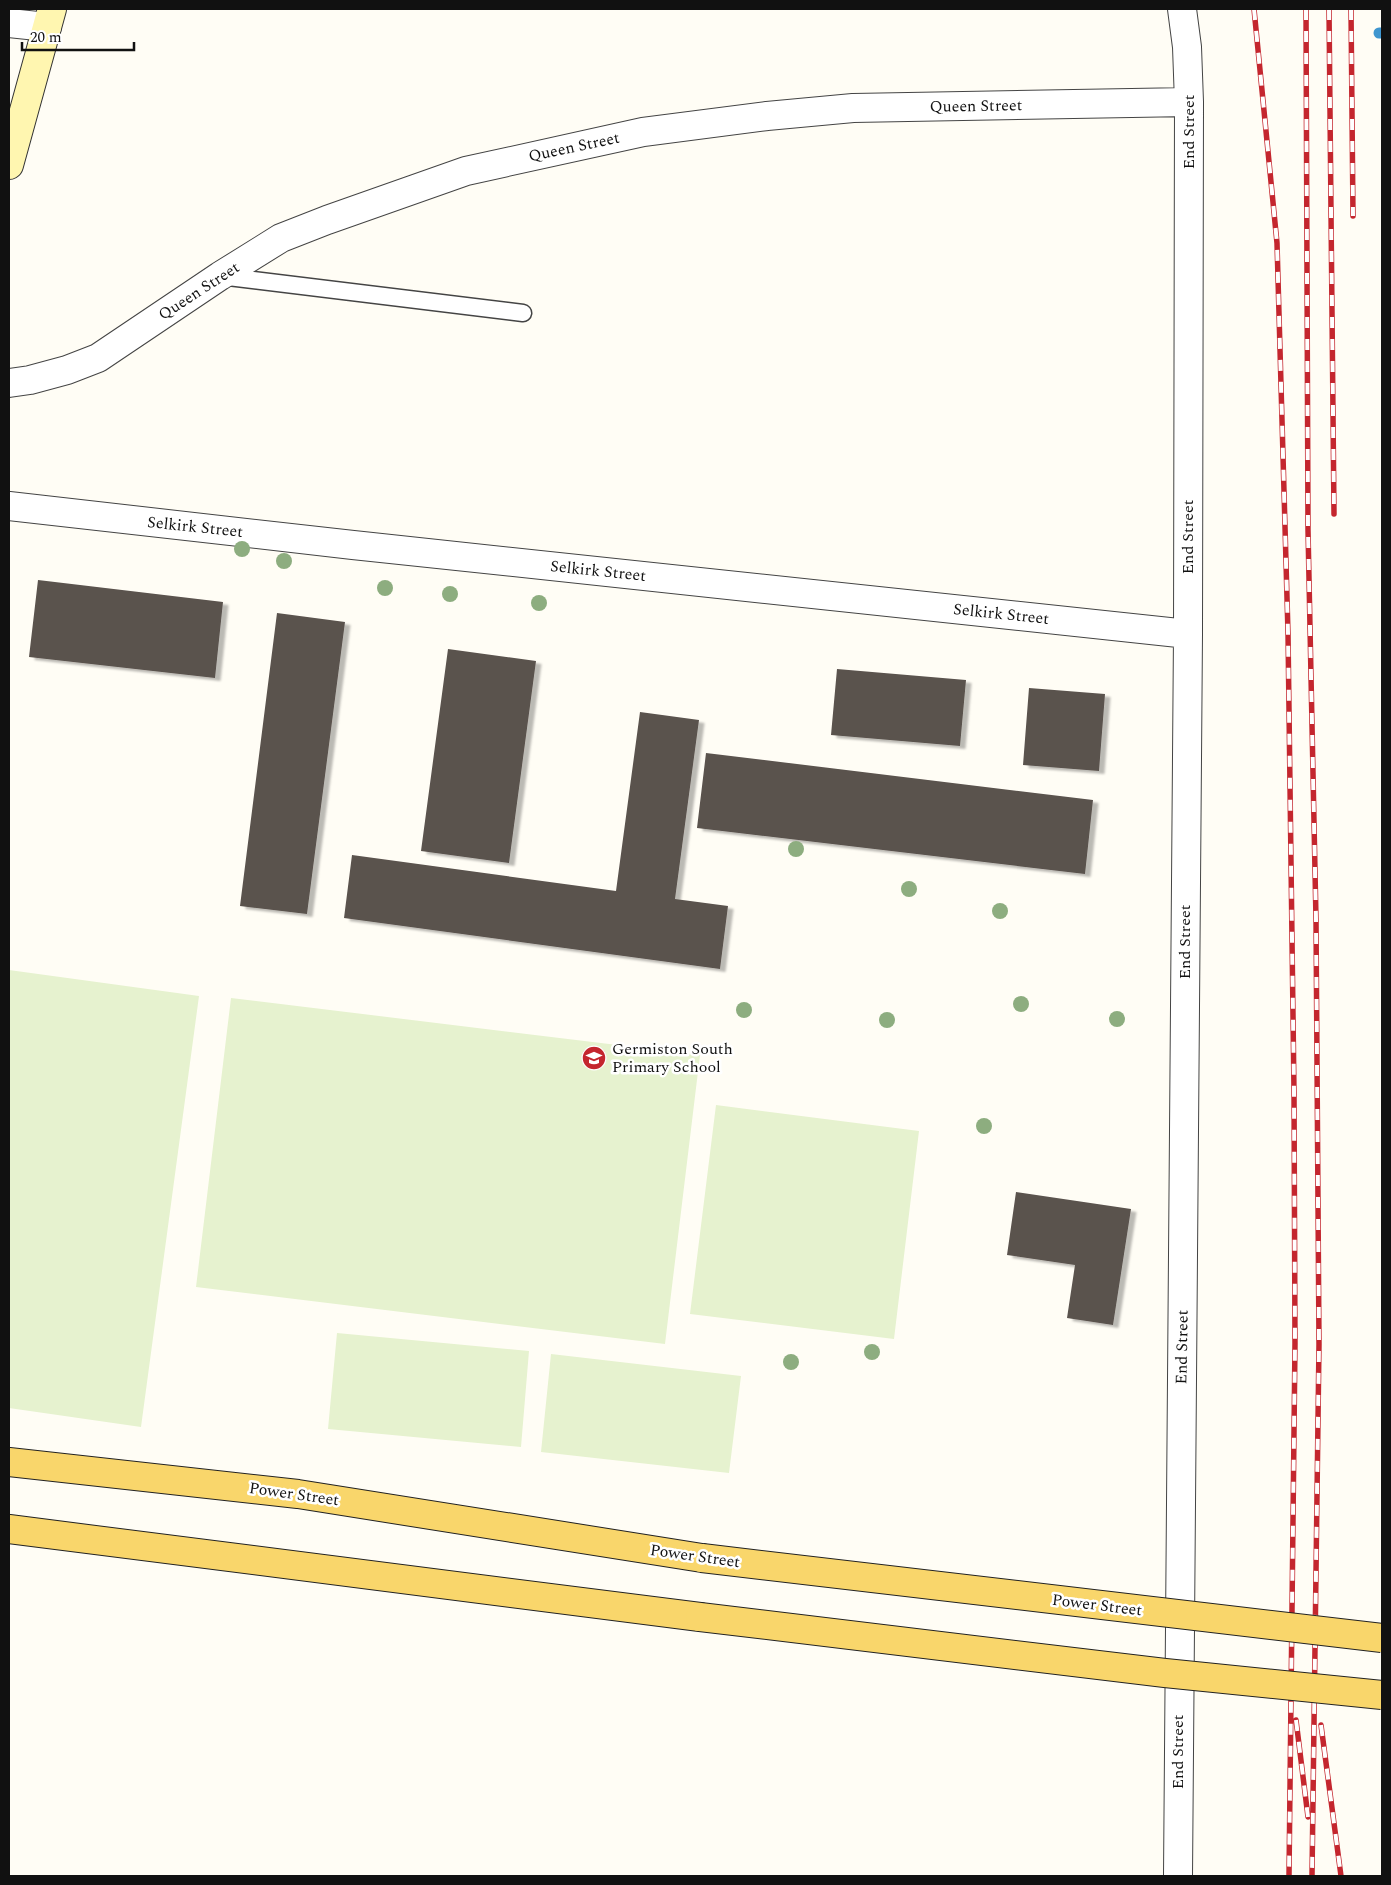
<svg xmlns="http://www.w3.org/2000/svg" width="1391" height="1885" font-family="Spectral,serif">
	<defs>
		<filter id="shadow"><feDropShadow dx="5.5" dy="3" stdDeviation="1" flood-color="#0004"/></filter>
	</defs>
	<rect width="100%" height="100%" fill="#fffdf5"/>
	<path fill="#e6f2cf" d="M9 970 199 996 141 1427 9 1408Z
		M231 998 700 1055 665 1344 196 1287Z
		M716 1105 919 1131 894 1339 690 1314Z
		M337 1333 529 1351 521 1447 328 1429Z
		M551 1354 741 1376 729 1473 541 1452Z"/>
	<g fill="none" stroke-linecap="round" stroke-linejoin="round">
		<path stroke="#3f96cf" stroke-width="11" d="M1379 33H1382"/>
	</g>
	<path fill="#5a524d" filter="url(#shadow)" d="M38 580 223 602 215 678 29 657Z
		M277 613 345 622 307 914 240 906Z
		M448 649 536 661 509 863 421 851Z
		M837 669 966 680 960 746 831 735Z
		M1029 688 1105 694 1099 771 1023 765Z
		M640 712 699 720 675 899 728 906 720 969 344 918 352 855 616 891Z
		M706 753 1093 800 1085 874 697 828Z
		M1016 1192 1131 1209 1113 1325 1067 1318 1075 1265 1007 1255Z"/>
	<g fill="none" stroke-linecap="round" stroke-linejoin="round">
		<g stroke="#444" stroke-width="19">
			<path id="service" d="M220 276 523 313"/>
		</g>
		<g stroke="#444" stroke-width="30">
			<path id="minor" d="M9 23 47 27
				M9 383 30 380 67 370 98 358 220 276 281 238 327 220 466 171 643 132 767 116 853 108 1189 102
				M9 506 353 545 1188 634
				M1178 1876 1188 634 1189 102 1187 47 1182 9"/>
		</g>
		<g stroke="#333" stroke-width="30">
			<path id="secondary" d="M9 165 52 9"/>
		</g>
		<g stroke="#222" stroke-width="30">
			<path id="primary" d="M9 1462 298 1494 702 1558
				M9 1529 700 1617"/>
		</g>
		<use href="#service" stroke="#fff" stroke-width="16"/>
		<use href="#minor" stroke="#fff" stroke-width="28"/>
		<use href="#secondary" stroke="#fff6b0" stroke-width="28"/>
		<use href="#primary" stroke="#f9d66b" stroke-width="28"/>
		<g stroke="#c4262e" stroke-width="5.5">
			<path id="rail" d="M1254 9 1277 243 1288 633 1294 1091 1295 1343 1289 1876
				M1306 9 1308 530 1316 919 1319 1344 1312 1876
				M1329 9 1334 514
				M1351 9 1353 216
				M1296 1720 1308 1817
				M1321 1725 1341 1876"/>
		</g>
		<use href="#rail" stroke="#fff" stroke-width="4" stroke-dasharray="11" stroke-linecap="butt"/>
		<g stroke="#222" stroke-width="30" stroke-linecap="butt">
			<path id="primary-bridge" d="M702 1558 1382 1638
				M700 1617 1165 1673 1382 1695"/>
		</g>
		<use href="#primary-bridge" stroke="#f9d66b" stroke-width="28"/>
	</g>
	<g fill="#8dad7f">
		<circle cx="242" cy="549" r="8"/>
		<circle cx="284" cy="561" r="8"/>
		<circle cx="385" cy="588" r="8"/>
		<circle cx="450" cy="594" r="8"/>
		<circle cx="539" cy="603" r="8"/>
		<circle cx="796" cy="849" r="8"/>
		<circle cx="909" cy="889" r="8"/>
		<circle cx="1000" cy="911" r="8"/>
		<circle cx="1021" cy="1004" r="8"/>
		<circle cx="744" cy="1010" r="8"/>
		<circle cx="1117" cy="1019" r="8"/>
		<circle cx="887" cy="1020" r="8"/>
		<circle cx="984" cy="1126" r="8"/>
		<circle cx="872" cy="1352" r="8"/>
		<circle cx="791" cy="1362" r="8"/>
	</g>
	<defs>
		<g id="school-disc" transform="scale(1.25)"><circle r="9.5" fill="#c4262e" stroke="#fff"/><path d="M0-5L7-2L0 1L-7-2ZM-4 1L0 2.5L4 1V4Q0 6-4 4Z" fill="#fff"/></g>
	</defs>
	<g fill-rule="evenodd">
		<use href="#school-disc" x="594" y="1058"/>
	</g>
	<g text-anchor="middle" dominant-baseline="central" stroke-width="5" stroke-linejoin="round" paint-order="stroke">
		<g font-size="16" fill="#111" stroke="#fff">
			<text transform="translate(976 106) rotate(-1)">Queen Street</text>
			<text transform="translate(1189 132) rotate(-90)">End Street</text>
			<text transform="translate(574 147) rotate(-12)">Queen Street</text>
			<text transform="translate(199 291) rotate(-33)">Queen Street</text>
			<text transform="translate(195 527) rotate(6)">Selkirk Street</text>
			<text transform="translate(1188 537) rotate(-90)">End Street</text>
			<text transform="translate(598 571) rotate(6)">Selkirk Street</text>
			<text transform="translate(1001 614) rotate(6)">Selkirk Street</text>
			<text transform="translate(1185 942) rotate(-90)">End Street</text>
			<text transform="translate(1182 1347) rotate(-89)">End Street</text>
			<text transform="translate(294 1494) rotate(8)">Power Street</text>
			<text transform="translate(695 1556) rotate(8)">Power Street</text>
			<text transform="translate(1097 1605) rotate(7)">Power Street</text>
			<text transform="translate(1178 1752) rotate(-90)">End Street</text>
		</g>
		<g font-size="16" fill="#111" stroke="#fff" text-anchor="start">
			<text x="612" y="1049">Germiston South<tspan x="612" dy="18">Primary School</tspan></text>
		</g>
	</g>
	<rect width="1391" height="1885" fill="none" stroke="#111111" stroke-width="20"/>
	<path d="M22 42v8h112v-8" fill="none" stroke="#111111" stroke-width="2.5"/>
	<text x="30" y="42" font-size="15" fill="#111111" stroke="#ffffff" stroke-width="4" paint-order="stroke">20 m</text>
</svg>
